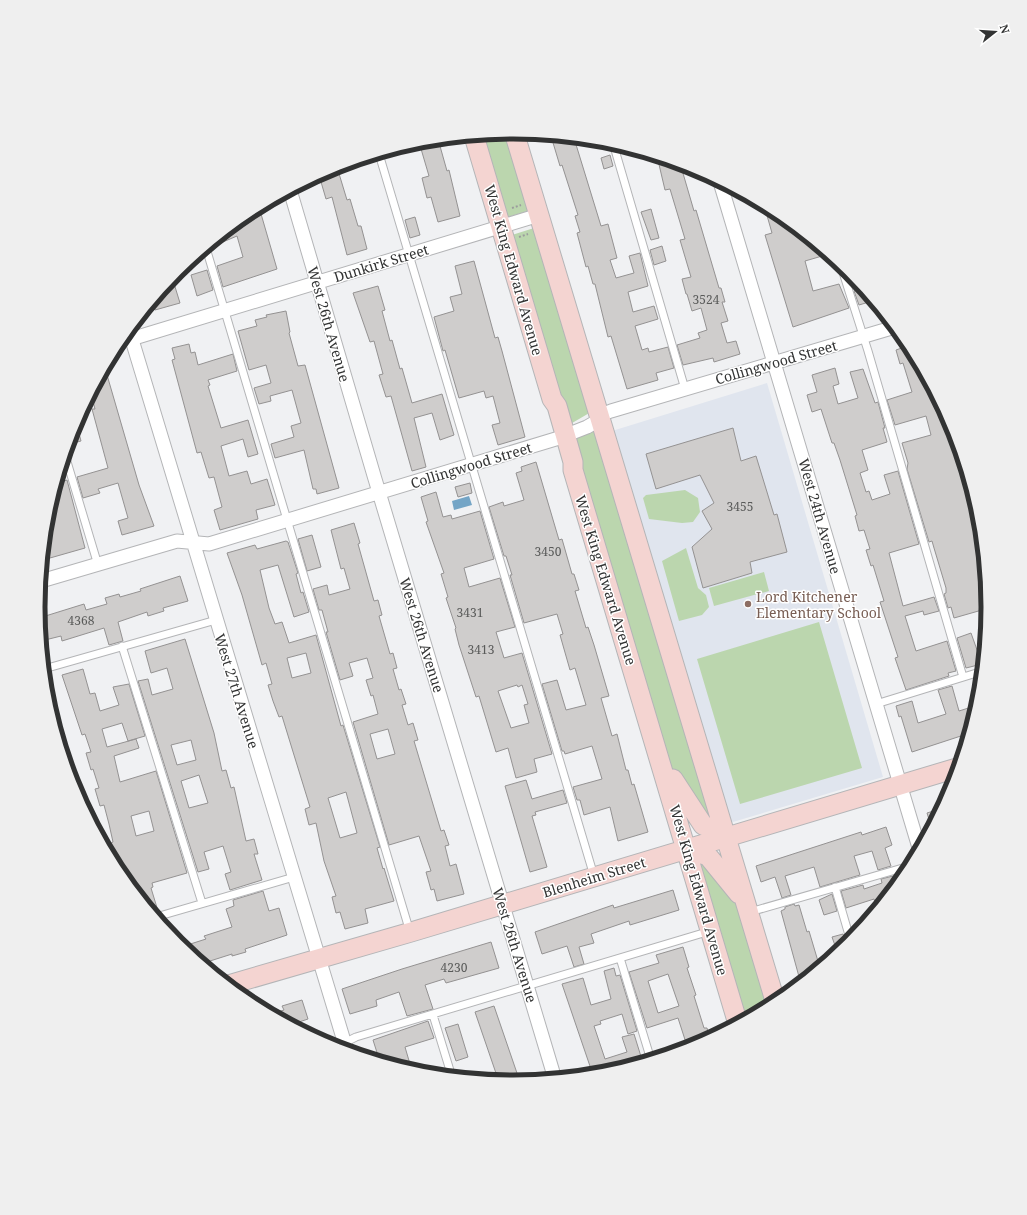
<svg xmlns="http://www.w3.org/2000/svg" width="1027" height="1215" font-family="'Noto Serif',serif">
	<rect width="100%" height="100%" fill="#f0f1f3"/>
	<path fill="#e0e5ee" d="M767 383 883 777 733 822 730 820 612 431Z"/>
	<path fill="#bbd6ae" d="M506 133 528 211 508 217 481 135Z
		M534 228 591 412 567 426 512 235Z
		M596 427 713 817 706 822 675 779 659 735 574 451V439Z
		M685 490 698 498 700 512 693 522 682 523 649 519 643 498 646 495Z
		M686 548 698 588 706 595 709 607 702 615 679 621 662 561Z
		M764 572 769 591 714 606 709 588Z
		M819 622 862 768 740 804 697 659Z
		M706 860 736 896 770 1007 744 1021 696 863Z"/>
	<path fill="#74a5c6" d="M469 496 472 505 454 510 452 501Z"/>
	<path fill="#cfcdcc" stroke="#949292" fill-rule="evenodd" d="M551 136 574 138 601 226 608 224 617 258 610 260 616 278 634 273 629 256 640 253 648 286 628 292 633 312 654 306 658 319 635 326 642 350 648 348 649 352 668 347 674 368 656 373 658 380 627 389 611 336 608 337 595 284H593L588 266 586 267 577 233 580 232 575 216 578 215 562 165 560 166Z
		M438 139 447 171 449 170 460 216 438 222 431 197 427 198 422 178 429 176 419 142Z
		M610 155 613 166 604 169 601 158Z
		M657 156 680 163 694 211 696 210 719 288H721L725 302H722L728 321 721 323 727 343 736 341 740 354 714 362 713 358 683 365 677 345 700 338 698 333 707 330 701 308 692 311 687 294H686L682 279 691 277 680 240 685 239 670 189 665 190Z
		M337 167 347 200 350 199 358 226H361L367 249 347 255 332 197 326 199 319 175Z
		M764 205 778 212 829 254 805 261 813 291 839 284 849 308 793 327 765 235 772 233Z
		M259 207 277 269 223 287 217 266 243 257 237 236 211 247 210 245 250 212Z
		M651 209 659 238 651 240 641 212Z
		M415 217 420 235 410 238 405 220Z
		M662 246 666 261 654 265 650 250Z
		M474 261 495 338 498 337 502 351 525 437 498 445 492 425 500 423 493 396 486 398 484 391 459 398 445 350 443 351 434 317 454 311 450 297 462 294 455 266Z
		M207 270 213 290 197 296 191 275Z
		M172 277 180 303 155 310 153 301Z
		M378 286 385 310 382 311 390 341 392 340 400 369 402 368 412 403 442 394 454 435 440 440 432 413 414 418 426 467 412 471 391 396 386 397 379 375 383 374 374 341 370 342 353 293Z
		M864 288 869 302 859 305 854 291Z
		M286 311 290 332 289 333 298 366 305 365 339 488 317 494 316 489H313L304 450 275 458 271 444 294 437 291 426 301 423 292 390 270 396 271 401 259 404 254 388 271 383 266 365 249 370 238 331 257 326 255 320 267 317 266 315Z
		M189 344 191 353 195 352 198 365 233 354 237 371 208 380 210 385 208 386 221 428 248 420 258 454 248 457 243 439 221 446 229 476 247 471 251 484 267 479 275 505 256 510 258 519 220 530 214 510 222 507 214 477 209 478 201 452 197 453 172 360 175 359 172 348Z
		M910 345 949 418 957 446H959L964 462 961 463 966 480 963 482 968 501 975 499 980 514 975 516 982 539 989 608 954 618 951 607 948 608 944 594 946 593V588L934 548 932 541 929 542 907 469 908 463 902 443 931 435 926 416 895 425 887 400 912 392 903 363 900 364 896 350Z
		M105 368 139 485 154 526 122 535 118 521 128 518 118 483 98 489 100 493 83 498 77 477 108 468 92 409H95L91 394Z
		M835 368 839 384 833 386 838 404 858 398 850 372 863 369 875 403 878 402 885 428H883L887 442 862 450 868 470 860 473 866 492 869 491 872 500 890 494 884 475 898 471 919 544 889 553 903 606 934 597 939 611 924 615 923 611 905 616 916 651 947 641 956 671 948 673 949 676 906 690 895 658 898 657 880 602 884 601 873 565 871 566 866 550 870 549 864 530 859 531 855 516 857 515 840 460 834 443H832L821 409 812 412 807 395 817 392 812 375Z
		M76 422 81 441 69 444 74 425Z
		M733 428 741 461 756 456 774 515 777 514 787 552 750 562 752 573 703 588 692 547 712 529 702 511 714 503 700 475 656 489 646 454Z
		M536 462 559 540 562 539 572 574H574L579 590 575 591 586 628 588 627 594 645 609 696 601 698 612 736 617 734 626 770H628L632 785 634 784 648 832 618 841 610 807 584 815 580 800H577L573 787 602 779 592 746 565 754 564 751H562L542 684 557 680 566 710 586 705 575 668 570 670 560 635 563 634 557 614 524 623 510 575H512L506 556H504L489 507 503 502 504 506 524 500 516 473 522 471 521 467Z
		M61 470 64 481 67 480 85 548 43 560 47 515Z
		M470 483 472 493 458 497 455 487Z
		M436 492 443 517 451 515 452 519 480 511 494 559 464 568 469 587 500 578 515 627 496 632 504 658 522 653 552 754 534 759 537 772 516 778 508 748 496 752 479 696 476 697 459 645 455 629 456 628 446 598 448 597 441 574 444 573 426 522 428 521 421 497ZM517 685 518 687 522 685 528 704 524 705 529 723 511 728 498 691Z
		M354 523 360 543 358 544 374 601 378 600 382 615 379 616 390 654 393 653 397 668 393 669 399 690 401 689 406 704 402 705 408 725 413 723 418 740 414 741 441 831 444 830 449 845 445 846 450 866 456 864 464 894 437 901 434 889 431 890 426 872 431 871 419 836 389 845 353 722 378 714 373 695 371 696 366 680 373 678 367 658 349 663 353 676 340 680 326 632H328L322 610H319L313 589 327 585 329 595 350 589 344 568 341 569 331 530ZM388 729 395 754 377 759 370 734Z
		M312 535 321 567 307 571 298 539Z
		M286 541 288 542 298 573 296 574 301 593 303 592 309 612 294 617 278 565 260 570 269 608 275 624 282 622 289 643 316 635 341 726 343 725 380 847 377 848 383 869 384 868 394 901 365 909 368 923 345 929 340 912 336 913 332 897 336 896 324 861 316 823 309 825 305 809 310 807 282 716 279 717 273 701 268 685 272 684 266 663 262 665 242 595 227 553 255 545 257 549ZM306 653 311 673 292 678 287 658ZM346 792 357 833 340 838 328 798Z
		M180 576 188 601 163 608 164 611 148 616 147 612 118 622 123 641 109 645 104 628 62 641 61 636 41 641 39 618 84 604 86 610 107 604 105 598 119 594 120 597 141 591 140 589Z
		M971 633 982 664 966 668 957 638Z
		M185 639 214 733 222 771 226 770 231 788 234 787 246 841 254 839 258 854H254L262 880 230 890 225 874 231 872 223 846 204 852 209 869 198 872 138 681 148 679 152 695 173 689 167 668 151 673 145 651ZM191 740 196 760 177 765 171 745ZM199 775 208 803 189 808 181 781Z
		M83 669 90 694 95 693 100 711 119 705 113 687 129 684 145 736 128 741 122 723 102 729 107 747 136 739 139 748 114 756 120 782 156 771 187 873 152 883 153 887 151 888 158 911 152 914 125 880 119 858 115 859 111 843 113 842 109 824 104 805 100 806 95 789 99 788 93 769 91 770 86 753 91 752 85 734 82 735 62 675ZM149 811 154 831 136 836 131 816Z
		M952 686 959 711 978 705 970 733 912 752 901 716 899 717 896 706 912 701 918 723 946 714 938 690Z
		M526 780 532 799 563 790 567 803 535 812 536 815 532 816 547 867 530 872 505 786Z
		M943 808 936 821 932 829 927 813Z
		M886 827 892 845 885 848 891 866 878 870 872 851 854 856 860 875 820 887 814 867 785 876 791 895 782 898 775 877 761 882 756 866 861 832 862 835Z
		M893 876 897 886 877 910 874 899 846 908 841 891 863 885 864 889 882 883 881 879Z
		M673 890 679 910 630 925 629 921 591 934 594 943 579 947 584 964 574 967 567 946 542 954 535 932 613 905 614 908Z
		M263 891 269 911 279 908 287 935 245 949 246 952 232 956V954L210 961 211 963 203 965 181 947 206 939 204 936 232 927 226 909 234 906 233 900Z
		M832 894 837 911 824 915 819 900Z
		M794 904 795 906 799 905 807 932 809 931 820 968 801 984 781 911 785 909V907Z
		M843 934 848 946 838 954 832 937Z
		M491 942 499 968 446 983 444 979 425 985 433 1009 407 1016 399 992 376 1000 377 1006 350 1014 342 989 402 969Z
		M683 947 689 967 687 968 696 995 694 996 704 1028H707L710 1039 688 1049 678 1018 647 1028 629 972 659 963 656 955ZM668 974 679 1006 658 1013 648 981Z
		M614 968 616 976 620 975 637 1031 628 1034 622 1014 600 1021 601 1024 594 1026 605 1059 627 1052 622 1037 634 1034 643 1063 606 1074 593 1075 562 984 583 978 591 1005 611 999 604 971Z
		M302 1000 308 1019 290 1025 270 1014 284 1010 282 1006Z
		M494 1006 519 1079 507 1082H499L475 1012Z
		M428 1021 434 1038 405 1047 412 1071 380 1062 373 1040Z
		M458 1024 468 1057 456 1061 445 1028Z"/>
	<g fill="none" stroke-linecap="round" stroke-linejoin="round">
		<g stroke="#b4b5b7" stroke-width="9">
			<path id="lane" d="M613 143 685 389
				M379 154 594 876
				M206 248 410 932
				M840 263 868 351 963 677
				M65 455 98 565
				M122 646 202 903
				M44 669 216 620
				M876 704 983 671
				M835 887 851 942
				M750 912 913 865
				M156 917 294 877
				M620 958 651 1060
				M433 1015 452 1077
				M334 1048 356 1037 710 931"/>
		</g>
		<g stroke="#b4b5b7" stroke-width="15">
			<path id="street" d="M720 182 920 851
				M290 190 375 479 555 1079
				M129 330 347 1051
				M131 339 539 215
				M41 581 177 541 209 544 559 438 587 427 594 423 600 415 611 411 895 327"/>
		</g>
		<g stroke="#b4b5b7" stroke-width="21">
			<path id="secondary" d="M514 132 776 1004
				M474 136 552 399 557 406 573 462V470L738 1024
				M673 779 703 825 727 836
				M686 849 708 856 739 894
				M228 985 411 932 960 767"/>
		</g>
		<path stroke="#9b9c9d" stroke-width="2" stroke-dasharray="2 2" stroke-linecap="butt" d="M512 208 521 205
			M519 237 528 234"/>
		<use href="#lane" stroke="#fff" stroke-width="7"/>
		<use href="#street" stroke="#fff" stroke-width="13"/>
		<use href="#secondary" stroke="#f4d4d1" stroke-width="19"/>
	</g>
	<circle fill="#8d6e63" stroke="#fff" stroke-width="1.5" cx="748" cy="604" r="4"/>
	<g text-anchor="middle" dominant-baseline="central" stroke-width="3" stroke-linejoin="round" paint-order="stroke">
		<g font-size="12" fill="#595a59">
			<text x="706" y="299">3524</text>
			<text x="740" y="506">3455</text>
			<text x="548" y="551">3450</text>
			<text x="470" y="612">3431</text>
			<text x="81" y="620">4368</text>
			<text x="481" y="649">3413</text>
			<text x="454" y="967">4230</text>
		</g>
		<g font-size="14" fill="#323333" stroke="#fff">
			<text transform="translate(381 263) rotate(-17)">Dunkirk Street</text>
			<text transform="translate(514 270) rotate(74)">West King Edward Avenue</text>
			<text transform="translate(329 324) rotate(74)">West 26th Avenue</text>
			<text transform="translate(776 362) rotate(-16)">Collingwood Street</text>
			<text transform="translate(471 465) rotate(-17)">Collingwood Street</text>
			<text transform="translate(820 516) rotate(74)">West 24th Avenue</text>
			<text transform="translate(606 580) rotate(73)">West King Edward Avenue</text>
			<text transform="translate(422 635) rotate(73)">West 26th Avenue</text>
			<text transform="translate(237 691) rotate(73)">West 27th Avenue</text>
			<text transform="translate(594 877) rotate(-17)">Blenheim Street</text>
			<text transform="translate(699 890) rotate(74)">West King Edward Avenue</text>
			<text transform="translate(515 945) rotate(73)">West 26th Avenue</text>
		</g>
		<g font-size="14" fill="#785e54" stroke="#fff" text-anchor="start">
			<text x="756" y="596">Lord Kitchener<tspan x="756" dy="16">Elementary School</tspan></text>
		</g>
	</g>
	<path d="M0 0H1027V1215H0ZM45 607a468 468 0 1 1 936 0a468 468 0 1 1-936 0Z" fill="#efefef" fill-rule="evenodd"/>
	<path fill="none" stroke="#323333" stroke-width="5" d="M45 607a468 468 0 1 1 936 0a468 468 0 1 1-936 0Z"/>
	<g transform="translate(995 32) rotate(73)" stroke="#ffffff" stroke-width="3" paint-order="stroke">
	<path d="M0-3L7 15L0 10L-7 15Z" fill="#323333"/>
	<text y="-6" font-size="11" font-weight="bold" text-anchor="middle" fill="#323333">N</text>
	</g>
</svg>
